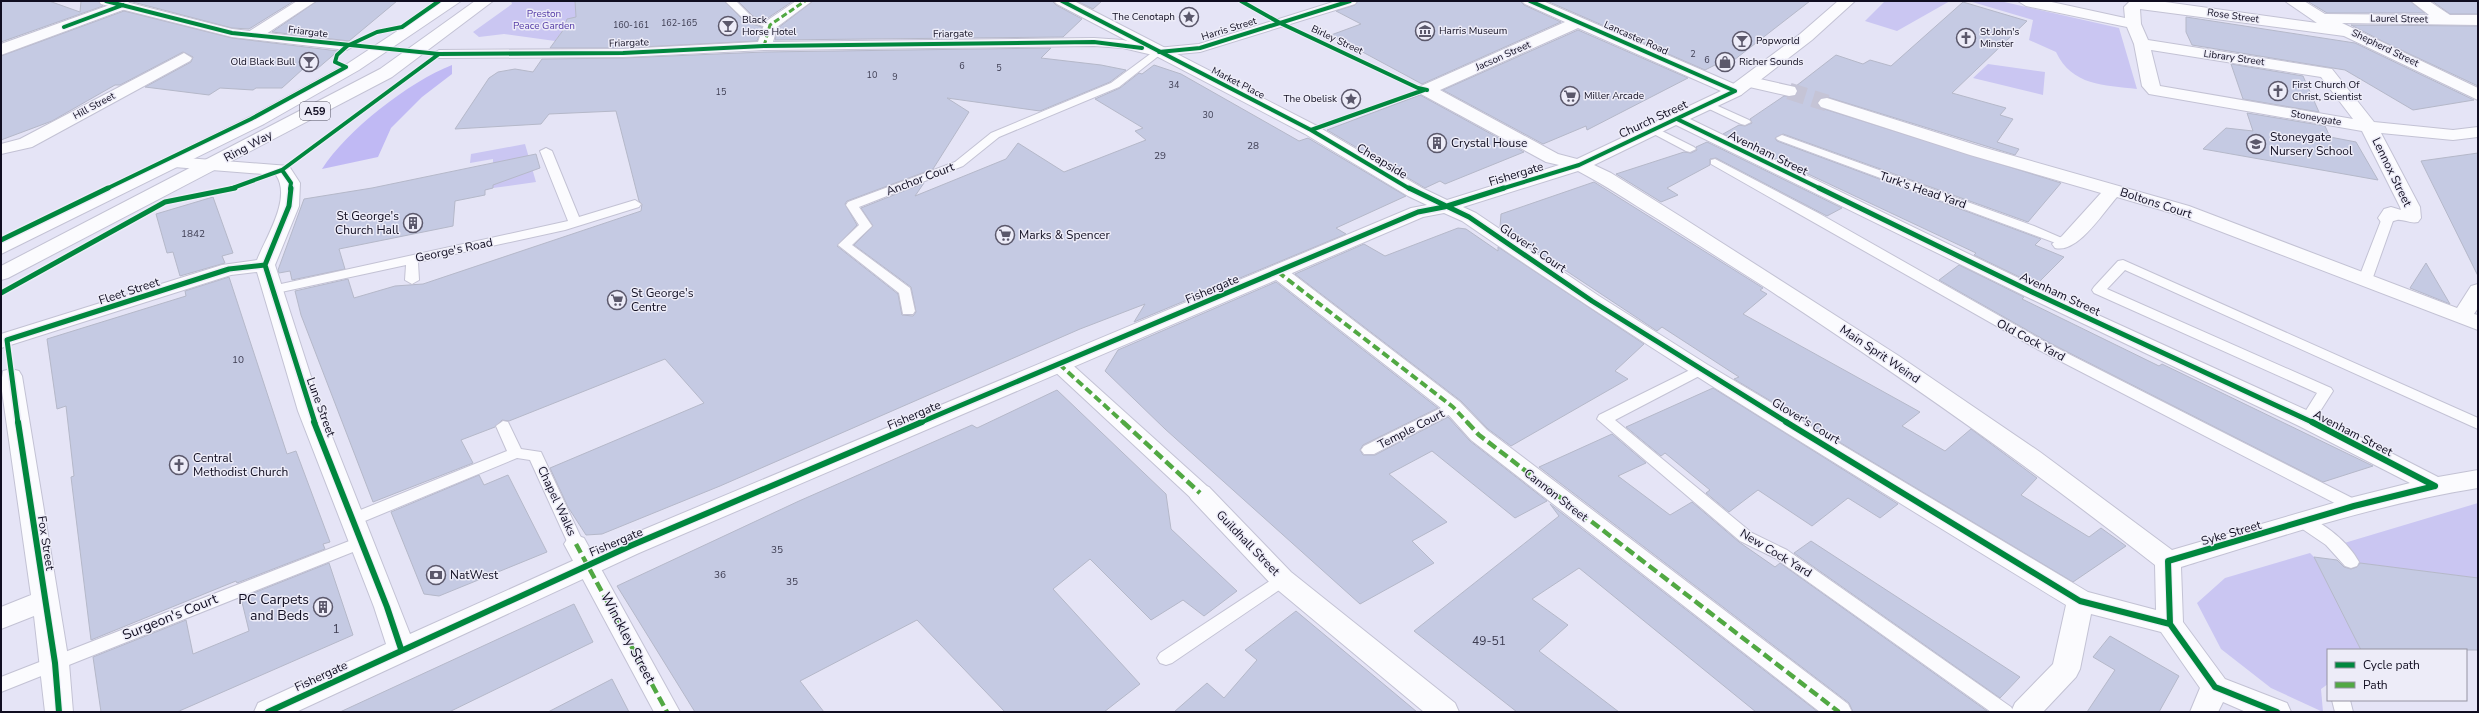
<svg xmlns="http://www.w3.org/2000/svg" width="2479" height="713" font-family="'Nunito Sans',sans-serif">
	<rect width="100%" height="100%" fill="#e5e4f6"/>
	<path fill="#cac6f2" d="M511 1H575V4L592 3 593 14 567 19 564 29 555 41 504 34 479 37 473 32 512 4Z
		M1885 1H1950L1897 31 1865 21Z
		M1969 1H2000L2119 28 2137 89C2104 85 2072 86 2056 52L2029 40 2033 20Z
		M1988 64 2045 72 2043 95 1973 78Z
		M525 144 536 182 493 188V159L470 163 471 154Z
		M2478 503V578L2358 563 2341 544Z
		M2310 553 2314 557 2361 650H2328V684L2321 689 2323 712 2271 688 2221 649 2197 603 2225 578Z"/>
	<path fill="#c0b9f4" d="M452 65V74L422 97 391 128 378 157 322 169C346 131 410 81 452 65Z"/>
	<path fill="#c5cae3" stroke="#b5b8c9" d="M1 1H49L80 12 81 1H98L103 6 1 42Z
		M129 1H294L249 29 232 28Z
		M317 1H397L349 41 272 32Z
		M575 1H724L745 22 762 27 757 41 623 48H550L564 29 567 19 576 17Z
		M738 1H793L765 20 753 16Z
		M813 1H1052L1056 5 1082 19 1063 37 775 40 778 28Z
		M1077 1H1102L1093 9Z
		M1358 1H1520L1524 5 1561 22 1422 84 1331 35 1361 24 1336 11 1355 5Z
		M1547 1H1810L1725 67 1717 64 1705 70Z
		M2307 1H2410L2425 13H2327Z
		M2432 1H2478V14H2450Z
		M1963 2 2027 21 1952 93 2006 108 2000 115 2013 119 1997 142 2019 149 2015 155 1827 97 1821 98 1816 103 1821 108 2061 183 2028 222 1783 134 1775 138 1777 141 2041 239 2035 245 2064 257 2036 285 1974 255 1976 253 1723 134 1739 125 1745 126 1752 123 1750 119 1784 96H1795L1798 92 1796 86 1836 55 1863 64 1870 60 1891 66Z
		M124 11 232 38 338 51 317 69 304 68 282 88H256L253 90 220 88 209 95 145 87 191 62 193 57 183 52 120 85H115L52 121 1 140V56Z
		M2186 17 2355 43 2474 100 2413 110 2345 70 2192 45 2186 32Z
		M2351 25 2478 26V86L2384 42Z
		M1578 30 1688 78 1587 130 1586 126 1543 144 1443 90Z
		M1051 48 1041 58 1101 65 1126 70 1110 82 1040 111 947 98 969 112 933 169 847 201 845 204 857 225 837 246 898 294 902 315 913 316 916 312 911 287 854 245 873 226 861 208 924 183 915 196 1006 159 1018 143 1064 172 1146 140 1135 131 1143 128 1095 99 1120 88 1139 73 1142 74 1154 65 1181 74 1299 141 1308 138 1406 196 1336 228 1346 234 1134 322 1145 304 1080 329 720 486 602 534 586 535 568 507 550 468 704 403 665 359 509 421 502 420 495 427 461 440 473 463 373 502 301 315 295 291 348 279 354 298 395 286 423 284 641 211 642 204 639 201 616 111 549 114 541 124 455 129 489 78 498 72 515 69 533 72 542 59 623 58 764 52Z
		M2231 64 2303 76 2319 112 2243 99Z
		M1420 95 1524 152 1445 184 1440 181 1425 188 1327 130Z
		M2247 113 2325 126 2330 137 2356 142 2378 180 2203 149 2226 128 2253 131Z
		M1707 142 1842 208 1827 216 1716 158 1710 159V165L1667 188 1678 195 1661 202 1616 174 1684 152 1691 153 1697 150 1696 147Z
		M2478 153V276L2421 161Z
		M536 154 540 168 493 185V188L485 190V195L455 201 453 226 339 249 345 269 292 280 290 271 279 273 278 270 304 199 372 188Z
		M1594 182 1763 288 1760 290 1767 294 1743 314 1920 412 1902 426 1945 451 1971 429 2037 478 2021 495 2089 537 2101 528 2126 546 2073 582 1734 379 1739 377 1662 327 1657 331 1500 227 1501 214Z
		M213 197 233 253 222 256 225 263 180 276 173 252 167 253 156 214Z
		M1458 228 1466 229 1498 251V247L1644 344 1615 371 1628 379 1511 446 1488 429 1461 401 1295 274 1364 244 1385 256Z
		M2426 263 2450 304 2410 288Z
		M1959 265 2024 297 2022 299 2159 366 2162 364 2373 466 2323 482 2048 342 1939 280Z
		M229 277 287 454 296 451 330 542 323 544 325 549 237 583 236 581 91 640 71 477 74 476 66 406 57 409 47 339 186 296 185 291Z
		M1276 282 1438 408 1363 445 1360 450 1363 455H1375L1448 417 1470 441 1547 501 1515 518 1432 451 1389 474 1447 522 1412 541 1434 563 1360 604 1165 429 1105 371 1118 350Z
		M1713 388 1761 418 1898 504 1880 518 1848 498 1812 526 1758 490 1729 512 1706 493 1710 490 1665 453 1661 456 1626 427Z
		M1057 390 1166 494 1171 529 1237 591 1204 616 1183 600 1151 620 1090 559 1053 589 1140 684 1104 712H1005L917 620 800 681 824 712H695L617 586 799 501 972 425 977 428Z
		M1612 434 1646 463 1618 476 1670 515 1692 502 1739 542 1775 567 1780 563 1987 711 1853 712 1849 703 1539 467Z
		M479 475 484 485 508 475 547 552 439 596 424 594 391 512Z
		M1550 504 1818 712H1756L1579 568 1532 599 1568 625 1539 651 1619 712H1517L1414 631 1559 516Z
		M1811 541 2020 677 2000 698 1794 553Z
		M2314 557 2337 560 2344 567 2351 569 2357 567 2360 563 2478 578V650H2361Z
		M329 563 353 635 177 712H101L93 657 186 620 193 654 249 631 241 598Z
		M574 604 593 642 449 712H340Z
		M1296 611 1417 712H1174L1207 683 1224 698 1257 660 1245 650Z
		M2110 636 2179 676 2159 712H2087L2115 670 2093 657Z
		M612 679 629 712H548Z"/>
	<g fill="none" stroke-linecap="round" stroke-linejoin="round">
		<path stroke="#c5c4d6" stroke-width="17" stroke-dasharray="17 8" stroke-linecap="butt" d="M1789 91 1827 103"/>
		<g stroke="#c3c2d4" stroke-width="2">
			<path id="service" d="M725 1H736L752 17 775 25 770 28 746 21Z
				M1157 49 1162 52 1161 54 1119 87 999 137 963 166 859 207 872 226 852 245 910 288 915 311 913 314H903L899 293 838 245 859 225 846 205 848 202 955 162 991 133 1111 83Z
				M1709 102 1749 120 1751 122 1745 125 1741 124 1705 107 1704 105Z
				M1654 127 1694 147 1696 149 1690 152 1686 151 1650 132V128Z
				M1782 135 2034 226 2071 242 2065 246 2061 245 1778 140 1776 138Z
				M546 148 552 151 579 217 635 200 641 204 639 207 565 230 418 262 419 280 412 284 405 280 406 265 272 294 265 290 272 286 568 221 540 151Z
				M1715 159 1820 214 2047 343 2360 502 2362 506 2360 510H2348L2037 349 1711 164V160Z
				M2388 214 2394 218 2372 280 2365 284 2360 283 2358 280 2382 218Z
				M2123 260 2478 418V429L2125 270 2107 289 2331 388 2333 391 2312 424H2302L2300 420 2317 393 2094 293 2092 290 2094 287 2118 261Z
				M1700 365 1707 370 1705 373 1615 420 1752 533 1787 550 2011 707 2014 712H1991L1775 558 1740 541 1597 419 1599 415Z
				M1453 402 1460 407 1458 410 1374 454H1364L1361 450 1364 446Z
				M503 421 508 422 521 449 541 452 584 544 582 548 576 550 570 548 530 460 517 458 360 523H348L346 519 348 515 507 451 496 426Z
				M2304 516C2324 522 2349 543 2359 562L2357 566 2351 568 2345 566 2326 545 2298 526 2296 522 2298 518Z
				M362 536 368 538 370 542 368 546 1 692V677Z
				M1282 573 1288 574 1290 579 1288 584 1172 663 1166 665 1160 663 1157 658 1160 653Z
				M2332 700H2350L2353 712H2335Z"/>
		</g>
		<g stroke="#c3c2d4" stroke-width="2">
			<path id="pedestrian" d="M99 1H122L232 29 347 42 354 46 347 50 232 37 101 4Z
				M796 1H812L777 27 773 42 1094 38 1123 40 1157 48 1199 44 1336 1H1357L1355 4 1200 52 1157 56 1123 48 1094 46 764 50 623 57 439 58 432 54 439 50 623 49 758 42 765 22Z
				M1278 266 1285 268 1460 402 1487 430 1848 704 1852 712H1820L1471 440 1446 412 1271 276 1269 272 1271 268Z
				M1059 357 1066 359 1208 487 1211 493 1208 499 1200 501 1192 499 1052 369 1049 364 1052 359Z
				M576 535 584 538 680 712H654L564 544 568 538Z"/>
		</g>
		<g stroke="#c3c2d4" stroke-width="2">
			<path id="minor" d="M297 1H316L260 38H248L246 35 248 32Z
				M1054 1H1074L1317 126 1422 188 1447 200 1559 165 1546 162 1421 94 1419 90 1421 86 1565 22 1525 4 1522 1H1543L1741 87 1743 91 1741 95 1690 119 2039 288 2315 414 2438 477 2478 470V488C2377 504 2279 537 2181 567L2183 622 2225 679 2287 703 2291 712H2246L2223 702 2218 712H2190L2200 688 2161 632 2091 614 2080 669 2076 677 2043 712H2011L2015 703 2053 664 2066 605C1862 480 1659 357 1462 221L1444 213 1423 217 639 553 296 712H254L258 703 386 644 374 607 298 411 257 272 231 275 1 348V334L222 265 257 260C266 237 292 198 276 175L174 167 168 166 165 162 168 158 174 157 289 166 300 183 299 206 275 265 322 411 410 634 621 539 1411 208 1427 205 1408 196 1305 134 1057 4ZM1578 28 1721 91 1577 159 1558 154 1440 90ZM1676 125 2025 296 2299 426 2410 483 2354 497 2172 550 2040 452 1899 356 1683 218 1611 173 1594 165ZM1578 171C1605 185 1630 202 1656 218 1692 241 1727 263 1763 286 1897 374 2029 466 2155 565L2156 610 2088 592 1708 365 1599 296 1476 213 1463 207Z
				M2018 1H2047L2125 18 2124 7 2130 1H2158L2317 23 2285 1H2304L2325 14 2429 15 2411 1H2429L2450 15H2478V25L2342 23 2478 88V100L2344 36 2140 9 2141 24 2148 40 2332 69 2374 122 2453 130 2478 127V137L2453 140 2381 133 2420 207 2421 218 2418 222C2410 224 2404 219 2397 220 2392 221 2389 224 2381 222L2378 218 2384 209 2391 207 2401 210 2400 207 2362 131 2149 94 2142 86 2134 44 2127 27 2026 6ZM2151 50 2321 77 2353 119 2160 86Z
				M118 2H128L131 5 128 8 1 55V44Z
				M184 53 192 58 190 61 32 147 1 154V144L20 139Z
				M1751 77 1795 87 1797 91 1795 95 1789 96 1745 86 1743 82 1745 78Z
				M1827 98 1982 147 2189 206 2457 308 2471 286 2478 284V308L2474 314 2478 315V330L2175 214 2117 197C2103 213 2077 254 2055 248L2052 244 2062 236 2101 193 1970 155 1821 107 1818 103 1821 99Z
				M11 369 19 371 22 376 69 663 73 712H45L34 616 1 629V607L31 595 1 384 3 371Z
				M1200 484 1209 487 1291 572 1455 703 1459 712H1424L1273 586 1191 499 1188 493 1191 487Z"/>
		</g>
		<g stroke="#c3c2d4" stroke-width="2">
			<path id="tertiary" d="M1838 1H1855L1812 40 1741 95H1729L1727 91 1729 87 1800 34Z"/>
		</g>
		<g stroke="#c3c2d4" stroke-width="2">
			<path id="trunk" d="M443 1H461L359 70 264 124 1 254V240L252 116 347 64Z
				M475 1H493L392 77 8 278 1 280V266L380 69Z"/>
		</g>
		<use href="#service" fill="#fbfbfe" fill-rule="evenodd"/>
		<use href="#pedestrian" fill="#fbfbfe" fill-rule="evenodd"/>
		<use href="#minor" fill="#fbfbfe" fill-rule="evenodd"/>
		<use href="#tertiary" fill="#fbfbfe" fill-rule="evenodd"/>
		<use href="#trunk" fill="#fbfbfe" fill-rule="evenodd"/>
		<path stroke="#51a843" stroke-width="3" stroke-dasharray="6 3" stroke-linecap="butt" d="M764 46 770 25 805 1"/>
		<path stroke="#51a843" stroke-width="4" stroke-dasharray="8 4" stroke-linecap="butt" d="M1278 272 1453 407 1468 423
			M1059 364 1124 423"/>
		<path stroke="#51a843" stroke-width="4.5" stroke-dasharray="10 4.5" stroke-linecap="butt" d="M1123 422 1200 493
			M1467 422 1479 435 1839 712
			M576 544 667 712"/>
		<g stroke="#edecf8" stroke-width="6">
			<path id="cycleway-far2" d="M106 1 232 33 439 54 623 53 764 46 1094 42 1142 48
				M1062 1 1311 130 1410 189
				M1241 1 1280 23 1418 88 1427 90
				M1530 1 1735 91
				M64 27 123 5
				M1159 52 1200 48 1350 1
				M346 67 335 62 337 55 347 46 377 32 402 27 439 1
				M1677 119 1821 189
				M1311 130 1424 90
				M282 170 291 183 290 189
				M106 189 251 119 346 67
				M230 189 282 170 439 54
				M1501 189 1579 165 1735 91"/>
		</g>
		<g stroke="#edecf8" stroke-width="8">
			<path id="cycleway-far1" d="M291 188 289 206 265 265 315 423
				M1409 188 1469 217 1592 301 1788 423
				M1819 188 2032 292 2314 423
				M1 240 108 188
				M1 293 165 202 235 188
				M18 423 7 340 229 269 265 265
				M919 423 1418 212 1444 207 1504 188"/>
		</g>
		<g stroke="#edecf8" stroke-width="8">
			<path id="cycleway" d="M18 422 55 663 59 712
				M314 422 387 607 401 649
				M1786 422 2080 601 2170 624
				M2312 422 2435 486
				M2215 687 2170 624 2168 561 2354 506 2435 486
				M2215 687 2277 712
				M268 712 630 546 922 422"/>
		</g>
		<use href="#cycleway-far2" stroke="#00873e" stroke-width="4"/>
		<use href="#cycleway-far1" stroke="#00873e" stroke-width="5"/>
		<use href="#cycleway" stroke="#00873e" stroke-width="6"/>
	</g>
	<defs>
		<g id="sight-ring" transform="scale(1)"><circle r="9.5" fill="#edecf8" stroke="#5b586b" stroke-width="1.5"/><path d="M0-6L1.8-2.2L6-1.7L2.9 1.2L3.7 5.4L0 3.3L-3.7 5.4L-2.9 1.2L-6-1.7L-1.8-2.2Z" fill="#5b586b"/></g>
		<g id="bar-ring" transform="scale(1)"><circle r="9.5" fill="#edecf8" stroke="#5b586b" stroke-width="1.5"/><path d="M-6-5H6L.8 .8V4.5H3.5V6h-7V4.5H-.8V.8Z" fill="#5b586b"/></g>
		<g id="museum-ring" transform="scale(1)"><circle r="9.5" fill="#edecf8" stroke="#5b586b" stroke-width="1.5"/><path d="M0-6L6-3V-2H-6V-3ZM-5-1h2V3h-2ZM-1-1h2V3h-2ZM3-1h2V3H3ZM-6 4H6V6H-6Z" fill="#5b586b"/></g>
		<g id="church-ring" transform="scale(1)"><circle r="9.5" fill="#edecf8" stroke="#5b586b" stroke-width="1.5"/><path d="M-1.2-6h2.4v3.5h3.3v2.4h-3.3V6h-2.4V-.1h-3.3v-2.4h3.3Z" fill="#5b586b"/></g>
		<g id="shop-ring" transform="scale(1)"><circle r="9.5" fill="#edecf8" stroke="#5b586b" stroke-width="1.5"/><path d="M-5-2.5h2.3a2.7 3.5 0 0 1 5.4 0H5L5.5 6h-11ZM-1.5-2.5h3a1.5 2.3 0 0 0-3 0Z" fill="#5b586b"/></g>
		<g id="supermarket-ring" transform="scale(1)"><circle r="9.5" fill="#edecf8" stroke="#5b586b" stroke-width="1.5"/><path d="M-6-5.5h2.5l.6 2H6L4.5 2H-2.5L-4.4-4H-6ZM-1.5 3.2a1.3 1.3 0 1 0 .1 0ZM3 3.2a1.3 1.3 0 1 0 .1 0Z" fill="#5b586b"/></g>
		<g id="building-ring" transform="scale(1)"><circle r="9.5" fill="#edecf8" stroke="#5b586b" stroke-width="1.5"/><path d="M-4-6H4V6H1V3H-1V6H-4ZM-2.5-4.3h1.7v1.8h-1.7ZM.8-4.3h1.7v1.8H.8ZM-2.5-1h1.7V.8h-1.7ZM.8-1h1.7V.8H.8Z" fill="#5b586b"/></g>
		<g id="school-ring" transform="scale(1)"><circle r="9.5" fill="#edecf8" stroke="#5b586b" stroke-width="1.5"/><path d="M0-5L7-2L0 1L-7-2ZM-4 1L0 2.5L4 1V4Q0 6-4 4Z" fill="#5b586b"/></g>
		<g id="bank-ring" transform="scale(1)"><circle r="9.5" fill="#edecf8" stroke="#5b586b" stroke-width="1.5"/><path d="M-6-4H6V4H-6ZM0-2.3a2.3 2.3 0 1 0 0 4.6a2.3 2.3 0 1 0 0-4.6Z" fill="#5b586b"/></g>
	</defs>
	<g fill-rule="evenodd">
		<use href="#sight-ring" x="1189" y="17"/>
		<use href="#bar-ring" x="728" y="26"/>
		<use href="#museum-ring" x="1425" y="31"/>
		<use href="#church-ring" x="1966" y="38"/>
		<use href="#bar-ring" x="1742" y="41"/>
		<use href="#bar-ring" x="309" y="62"/>
		<use href="#shop-ring" x="1725" y="62"/>
		<use href="#church-ring" x="2278" y="91"/>
		<use href="#supermarket-ring" x="1570" y="96"/>
		<use href="#sight-ring" x="1351" y="99"/>
		<use href="#building-ring" x="1437" y="143"/>
		<use href="#school-ring" x="2256" y="144"/>
		<use href="#building-ring" x="413" y="223"/>
		<use href="#supermarket-ring" x="1005" y="235"/>
		<use href="#supermarket-ring" x="617" y="300"/>
		<use href="#church-ring" x="179" y="465"/>
		<use href="#bank-ring" x="436" y="575"/>
		<use href="#building-ring" x="323" y="607"/>
	</g>
	<g text-anchor="middle" dominant-baseline="central" stroke-width="3" stroke-linejoin="round" paint-order="stroke">
		<g font-size="9" fill="#3d3c51">
			<text x="679" y="23">162-165</text>
			<text x="631" y="25">160-161</text>
			<text x="1693" y="54">2</text>
			<text x="1707" y="60">6</text>
			<text x="962" y="66">6</text>
			<text x="999" y="68">5</text>
			<text x="872" y="75">10</text>
			<text x="895" y="77">9</text>
			<text x="1174" y="85">34</text>
			<text x="721" y="92">15</text>
			<text x="1208" y="115">30</text>
		</g>
		<g font-size="10" fill="#543ba6" stroke="#edecf8">
			<text x="544" y="14">Preston<tspan x="544" dy="12">Peace Garden</tspan></text>
		</g>
		<g font-size="10" fill="#100d20" stroke="#edecf8">
			<text transform="translate(2233 16) rotate(8)">Rose Street</text>
			<text transform="translate(2399 19) rotate(1)">Laurel Street</text>
			<text transform="translate(1229 29) rotate(-17)">Harris Street</text>
			<text transform="translate(308 32) rotate(7)">Friargate</text>
			<text transform="translate(953 34) rotate(-1)">Friargate</text>
			<text transform="translate(1636 38) rotate(24)">Lancaster Road</text>
			<text transform="translate(1337 40) rotate(25)">Birley Street</text>
			<text transform="translate(629 43) rotate(-2)">Friargate</text>
			<text transform="translate(2385 48) rotate(26)">Shepherd Street</text>
			<text transform="translate(1503 56) rotate(-24)">Jacson Street</text>
			<text transform="translate(2234 58) rotate(8)">Library Street</text>
			<text transform="translate(1238 83) rotate(27)">Market Place</text>
			<text transform="translate(94 106) rotate(-28)">Hill Street</text>
			<text transform="translate(2316 118) rotate(10)">Stoneygate</text>
		</g>
		<g font-size="10" fill="#100d20" stroke="#edecf8" text-anchor="start">
			<text x="1175" y="17" text-anchor="end">The Cenotaph</text>
			<text x="742" y="20">Black<tspan x="742" dy="12">Horse Hotel</tspan></text>
			<text x="1439" y="31">Harris Museum</text>
			<text x="1980" y="32">St John's<tspan x="1980" dy="12">Minster</tspan></text>
			<text x="1756" y="41">Popworld</text>
			<text x="295" y="62" text-anchor="end">Old Black Bull</text>
			<text x="1739" y="62">Richer Sounds</text>
			<text x="2292" y="85">First Church Of<tspan x="2292" dy="12">Christ, Scientist</tspan></text>
			<text x="1584" y="96">Miller Arcade</text>
			<text x="1337" y="99" text-anchor="end">The Obelisk</text>
		</g>
		<g font-size="10" fill="#3d3c51">
			<text x="1253" y="146">28</text>
			<text x="1160" y="156">29</text>
			<text x="193" y="234">1842</text>
			<text x="238" y="360">10</text>
			<text x="777" y="550">35</text>
			<text x="720" y="575">36</text>
			<text x="792" y="582">35</text>
		</g>
		<rect fill="#edecf8" stroke="#525061" stroke-width="1" x="300" y="102" width="30" height="18" rx="3"/>
		<g font-size="11" font-weight="bold" fill="#100d20">
			<text x="315" y="111">A59</text>
		</g>
		<g font-size="12" fill="#100d20" stroke="#edecf8">
			<text transform="translate(1653 119) rotate(-25)">Church Street</text>
			<text transform="translate(248 146) rotate(-28)">Ring Way</text>
			<text transform="translate(1768 153) rotate(26)">Avenham Street</text>
			<text transform="translate(1382 161) rotate(31)">Cheapside</text>
			<text transform="translate(2392 172) rotate(64)">Lennox Street</text>
			<text transform="translate(1516 174) rotate(-17)">Fishergate</text>
			<text transform="translate(920 179) rotate(-21)">Anchor Court</text>
			<text transform="translate(1923 190) rotate(19)">Turk's Head Yard</text>
			<text transform="translate(2156 203) rotate(18)">Boltons Court</text>
			<text transform="translate(1533 248) rotate(34)">Glover's Court</text>
			<text transform="translate(454 250) rotate(-12)">George's Road</text>
			<text transform="translate(1212 289) rotate(-23)">Fishergate</text>
			<text transform="translate(129 291) rotate(-18)">Fleet Street</text>
			<text transform="translate(2060 294) rotate(25)">Avenham Street</text>
			<text transform="translate(2031 340) rotate(28)">Old Cock Yard</text>
			<text transform="translate(1880 354) rotate(34)">Main Sprit Weind</text>
			<text transform="translate(321 407) rotate(70)">Lune Street</text>
			<text transform="translate(914 415) rotate(-23)">Fishergate</text>
			<text transform="translate(1806 421) rotate(31)">Glover's Court</text>
			<text transform="translate(1411 429) rotate(-27)">Temple Court</text>
			<text transform="translate(2353 433) rotate(27)">Avenham Street</text>
			<text transform="translate(1556 495) rotate(38)">Cannon Street</text>
			<text transform="translate(557 501) rotate(65)">Chapel Walks</text>
			<text transform="translate(2231 533) rotate(-16)">Syke Street</text>
			<text transform="translate(616 542) rotate(-23)">Fishergate</text>
			<text transform="translate(46 543) rotate(81)">Fox Street</text>
			<text transform="translate(1248 543) rotate(46)">Guildhall Street</text>
			<text transform="translate(1776 553) rotate(31)">New Cock Yard</text>
			<text transform="translate(321 676) rotate(-25)">Fishergate</text>
		</g>
		<g font-size="12" fill="#100d20" stroke="#edecf8" text-anchor="start">
			<text x="2270" y="137">Stoneygate<tspan x="2270" dy="14">Nursery School</tspan></text>
			<text x="1451" y="143">Crystal House</text>
			<text x="399" y="216" text-anchor="end">St George's<tspan x="399" dy="14">Church Hall</tspan></text>
			<text x="1019" y="235">Marks &amp; Spencer</text>
			<text x="631" y="293">St George's<tspan x="631" dy="14">Centre</tspan></text>
			<text x="193" y="458">Central<tspan x="193" dy="14">Methodist Church</tspan></text>
			<text x="450" y="575">NatWest</text>
		</g>
		<g font-size="12" fill="#3d3c51">
			<text x="336" y="629">1</text>
			<text x="1489" y="641">49-51</text>
		</g>
		<g font-size="14" fill="#100d20" stroke="#edecf8" text-anchor="end">
			<text x="309" y="599">PC Carpets<tspan x="309" dy="16">and Beds</tspan></text>
		</g>
		<g font-size="14" fill="#100d20" stroke="#edecf8">
			<text transform="translate(170 617) rotate(-22)">Surgeon's Court</text>
			<text transform="translate(628 638) rotate(62)">Winckley Street</text>
		</g>
	</g>
	<rect width="2479" height="713" fill="none" stroke="#100d20" stroke-width="4"/>
	<rect x="2327" y="649" width="140" height="52" fill="#edecf8" stroke="#9593a2"/>
	<rect x="2335" y="662" width="20" height="6" fill="#00873e" stroke="#9593a2"/>
	<text x="2363" y="669" font-size="12" fill="#100d20">Cycle path</text>
	<rect x="2335" y="682" width="20" height="6" fill="#51a843" stroke="#9593a2"/>
	<text x="2363" y="689" font-size="12" fill="#100d20">Path</text>
</svg>
